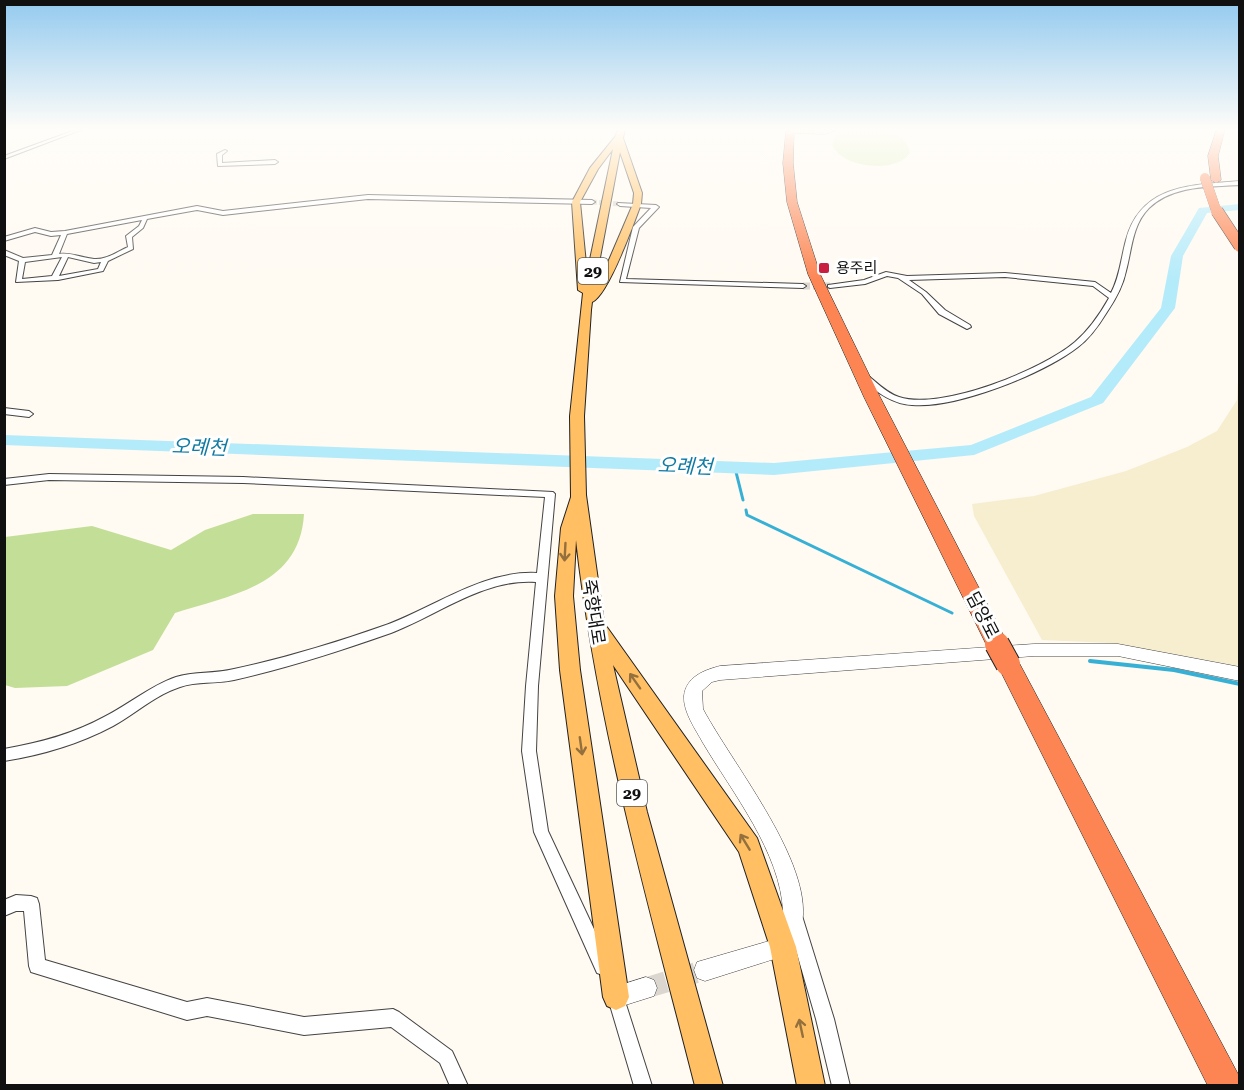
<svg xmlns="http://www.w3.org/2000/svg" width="1244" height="1090" font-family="'Roboto Serif','Noto Sans KR',serif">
	<rect width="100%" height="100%" fill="#fffaf2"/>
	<path fill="#f7eed0" d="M1239 359V666L1110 643 1042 640 974 516 972 504 1034 496 1126 471 1187 447 1217 431 1237 400Z"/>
	<path fill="#dcedb9" d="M846 129C866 129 905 125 910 153 896 174 842 168 832 145L836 135Z"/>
	<path fill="#c3de97" d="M253 514H304C300 586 231 595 175 613L153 650 67 686 15 688 5 685V537L92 526 171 550 205 530Z"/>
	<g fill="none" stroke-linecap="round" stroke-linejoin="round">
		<path stroke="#36b0d5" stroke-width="3" d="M735 468 743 500
			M746 510 747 515 952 613"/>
		<path stroke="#36b0d5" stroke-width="4" d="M1090 661 1174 670 1240 684"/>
		<path fill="#b4ebfa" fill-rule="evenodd" d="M1240 204V210L1207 213 1183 256 1175 308 1103 403 974 455 774 475 4 445V435L774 463 971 445 1091 397 1161 308 1171 256 1199 208Z"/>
		<path stroke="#dbd7d0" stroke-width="5" stroke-dasharray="5 2" stroke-linecap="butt" d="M592 202 620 204"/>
		<path stroke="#dbd7d0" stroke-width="7" stroke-dasharray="7 3" stroke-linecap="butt" d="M803 286H830"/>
		<path stroke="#dbd7d0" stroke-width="21" stroke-dasharray="21 10" stroke-linecap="butt" d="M646 988 705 970"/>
		<g stroke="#434343" stroke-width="2">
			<path id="minor" d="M78 129H83L4 159V156Z
				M225 150 227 151 222 155V163L275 160 278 162 275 164 218 166 217 154Z
				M1240 181V185C1209 187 1173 185 1149 208 1132 225 1132 249 1126 271 1123 286 1115 300 1107 312 1099 325 1090 338 1078 347 1043 374 956 409 912 405 891 404 873 390 858 375L859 373H865C875 381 886 393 899 397 941 411 1042 370 1075 342 1089 330 1100 314 1109 298L1093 286 1005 277 909 280 926 292 945 310 970 325 971 327 967 329 939 314 922 294 898 278 887 276 865 284 830 288 828 287V285L864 280 886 272 907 276 1005 273 1095 282 1111 293C1120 276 1121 258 1126 240 1141 184 1192 185 1240 181Z
				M368 195 592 200 595 202 592 204 368 199 223 215 197 210 147 219 143 228 132 237 133 249 108 261 103 271 58 280 16 282 19 261 4 255V250L23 258 52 255 61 235 51 236 35 232 4 241V237L35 228 51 232 65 231 197 206 223 211ZM142 220 139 226 126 236 128 247C117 252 106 260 94 259 82 258 71 252 59 254L67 234ZM62 257 52 276 22 279 25 262ZM68 257 94 263 101 262 98 269 59 276Z
				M618 203 656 205 659 207 639 228 626 279 803 284 806 286 803 288 620 282 633 227 651 208 620 206 617 204Z
				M4 408 29 411 33 414 29 417 4 414Z
				M49 474 243 477 553 492 555 494 538 686 536 751 548 831 609 961 611 967 609 973 603 975 597 973 534 832 522 751 526 686 536 582C485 578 438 615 391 633 340 651 287 668 234 680 216 684 197 681 180 687 155 695 135 714 113 726 79 744 42 755 4 761V749C39 743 73 734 104 717 128 705 150 686 176 677 195 671 215 674 234 669 285 658 335 643 383 626 434 608 482 570 537 573L545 497 243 483 49 480 4 485V479Z
				M16 895 31 896 37 898 39 904 45 960 187 1002 207 998 304 1017 393 1009 399 1012 452 1051 468 1086H450L440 1063 391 1027 304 1035 207 1016 187 1020 31 972 29 966 24 911H16L4 916V900Z
				M795 911 801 913 803 919 834 1019 850 1086H832L816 1019 787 919 789 913Z
				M615 987 621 989 623 995 652 1086H634L607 995 609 989Z"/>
		</g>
		<g stroke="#434343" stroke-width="1">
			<path id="tertiary" d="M1034 644H1118L1240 667V681L1118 656H1034L720 680 712 682 702 691 703 709C732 763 806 854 803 915 802 928 796 942 790 954L705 981 697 978 694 970 697 962 776 939C779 930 783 921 783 912 781 853 732 792 703 743 696 730 683 712 684 696 686 677 704 670 720 666Z
				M646 977 654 980 657 988 654 996 616 1008 608 1005 605 997 608 989Z"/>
		</g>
		<g stroke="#323232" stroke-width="1">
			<path id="secondary" d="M787 129H840L825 134 790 133Z"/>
		</g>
		<g stroke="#212121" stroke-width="2">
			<path id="primary" d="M618 129H625L623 138 642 193 641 204C634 223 608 296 592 302L591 310 584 416 586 495 604 623 757 838 796 947 825 1086H797L770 947 739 852 613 665 647 812 723 1086H695C649 905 597 725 576 540L573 596 580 670 629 997 625 1006 616 1010 607 1006 603 997 560 670 555 596 561 528 571 497 570 416 583 293 578 290 572 202 590 168 615 137ZM613 149 587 274 580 202 598 169ZM620 152 634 193 633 204 606 267 595 284Z"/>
		</g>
		<g stroke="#212121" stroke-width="1">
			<path id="motorway" d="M789 129 794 131 793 163 797 202 820 274 880 397 1008 644 1005 650 997 653 989 650 864 397 808 274 787 202 783 163 786 131Z
				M1217 129H1225L1218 156 1221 180 1216 183 1211 180 1208 156Z
				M1008 654 1016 657 1238 1074 1240 1086H1208L997 664 1000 657Z"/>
		</g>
		<use href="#minor" fill="#fff" fill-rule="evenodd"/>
		<use href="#tertiary" fill="#fff" fill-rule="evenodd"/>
		<use href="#secondary" fill="#ffe9ad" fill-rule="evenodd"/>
		<use href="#primary" fill="#ffbf62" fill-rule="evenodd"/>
		<use href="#motorway" fill="#fc8553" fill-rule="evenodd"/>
		<g stroke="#212121" stroke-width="10" stroke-linecap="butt">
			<path id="motorway-bridge-far2" d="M1205 178 1217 213"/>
		</g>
		<g stroke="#212121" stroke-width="13" stroke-linecap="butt">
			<path id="motorway-bridge-far1" d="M1217 211 1240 246"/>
		</g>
		<g stroke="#212121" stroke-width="26" stroke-linecap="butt">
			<path id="motorway-bridge" d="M997 644 1008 664"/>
		</g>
		<use href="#motorway-bridge-far2" stroke="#fc8553" stroke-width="10"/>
		<use href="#motorway-bridge-far1" stroke="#fc8553" stroke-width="12"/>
		<use href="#motorway-bridge" stroke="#fc8553" stroke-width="24"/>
	</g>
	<defs><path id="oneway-shaft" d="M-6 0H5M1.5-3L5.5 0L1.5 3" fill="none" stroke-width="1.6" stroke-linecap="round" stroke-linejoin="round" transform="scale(1.5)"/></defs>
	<g stroke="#93703d">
		<use href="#oneway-shaft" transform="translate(565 552) rotate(93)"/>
		<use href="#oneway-shaft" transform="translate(635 681) rotate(-125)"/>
		<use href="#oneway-shaft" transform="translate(581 746) rotate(82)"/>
		<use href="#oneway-shaft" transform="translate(745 842) rotate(-121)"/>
		<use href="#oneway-shaft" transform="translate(801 1028) rotate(-102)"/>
	</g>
	<linearGradient id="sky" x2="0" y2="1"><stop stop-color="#93caef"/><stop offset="0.46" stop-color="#fffdf9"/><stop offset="1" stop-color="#fffdf9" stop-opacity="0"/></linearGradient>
	<rect width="1244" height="281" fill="url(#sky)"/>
	<rect fill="#c91e42" stroke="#fff" stroke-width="2" x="818" y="262" width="12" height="12" rx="3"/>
	<g text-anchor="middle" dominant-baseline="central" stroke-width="6" stroke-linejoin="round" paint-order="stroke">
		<g font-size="15" fill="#101010" stroke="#fff" text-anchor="start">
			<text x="836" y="268">용주리</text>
		</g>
		<g fill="#fff" stroke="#585858" stroke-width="1.5">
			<rect x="578" y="258" width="30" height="26" rx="4.5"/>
			<rect x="617" y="780" width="30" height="26" rx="4.5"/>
		</g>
		<g font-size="16" font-weight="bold" fill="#101010">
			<text x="593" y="271">29</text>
			<text x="632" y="793">29</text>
		</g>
		<g font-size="18" fill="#101010" stroke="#fff">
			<text transform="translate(594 612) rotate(81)">죽향대로</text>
			<text transform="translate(983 615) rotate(63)">담양로</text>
		</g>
		<g font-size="20" font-style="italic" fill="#107aa2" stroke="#fff">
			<text transform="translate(199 447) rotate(2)">오례천</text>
			<text transform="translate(685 466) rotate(2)">오례천</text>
		</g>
	</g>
	<rect width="1244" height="1090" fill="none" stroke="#101010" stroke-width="12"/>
</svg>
